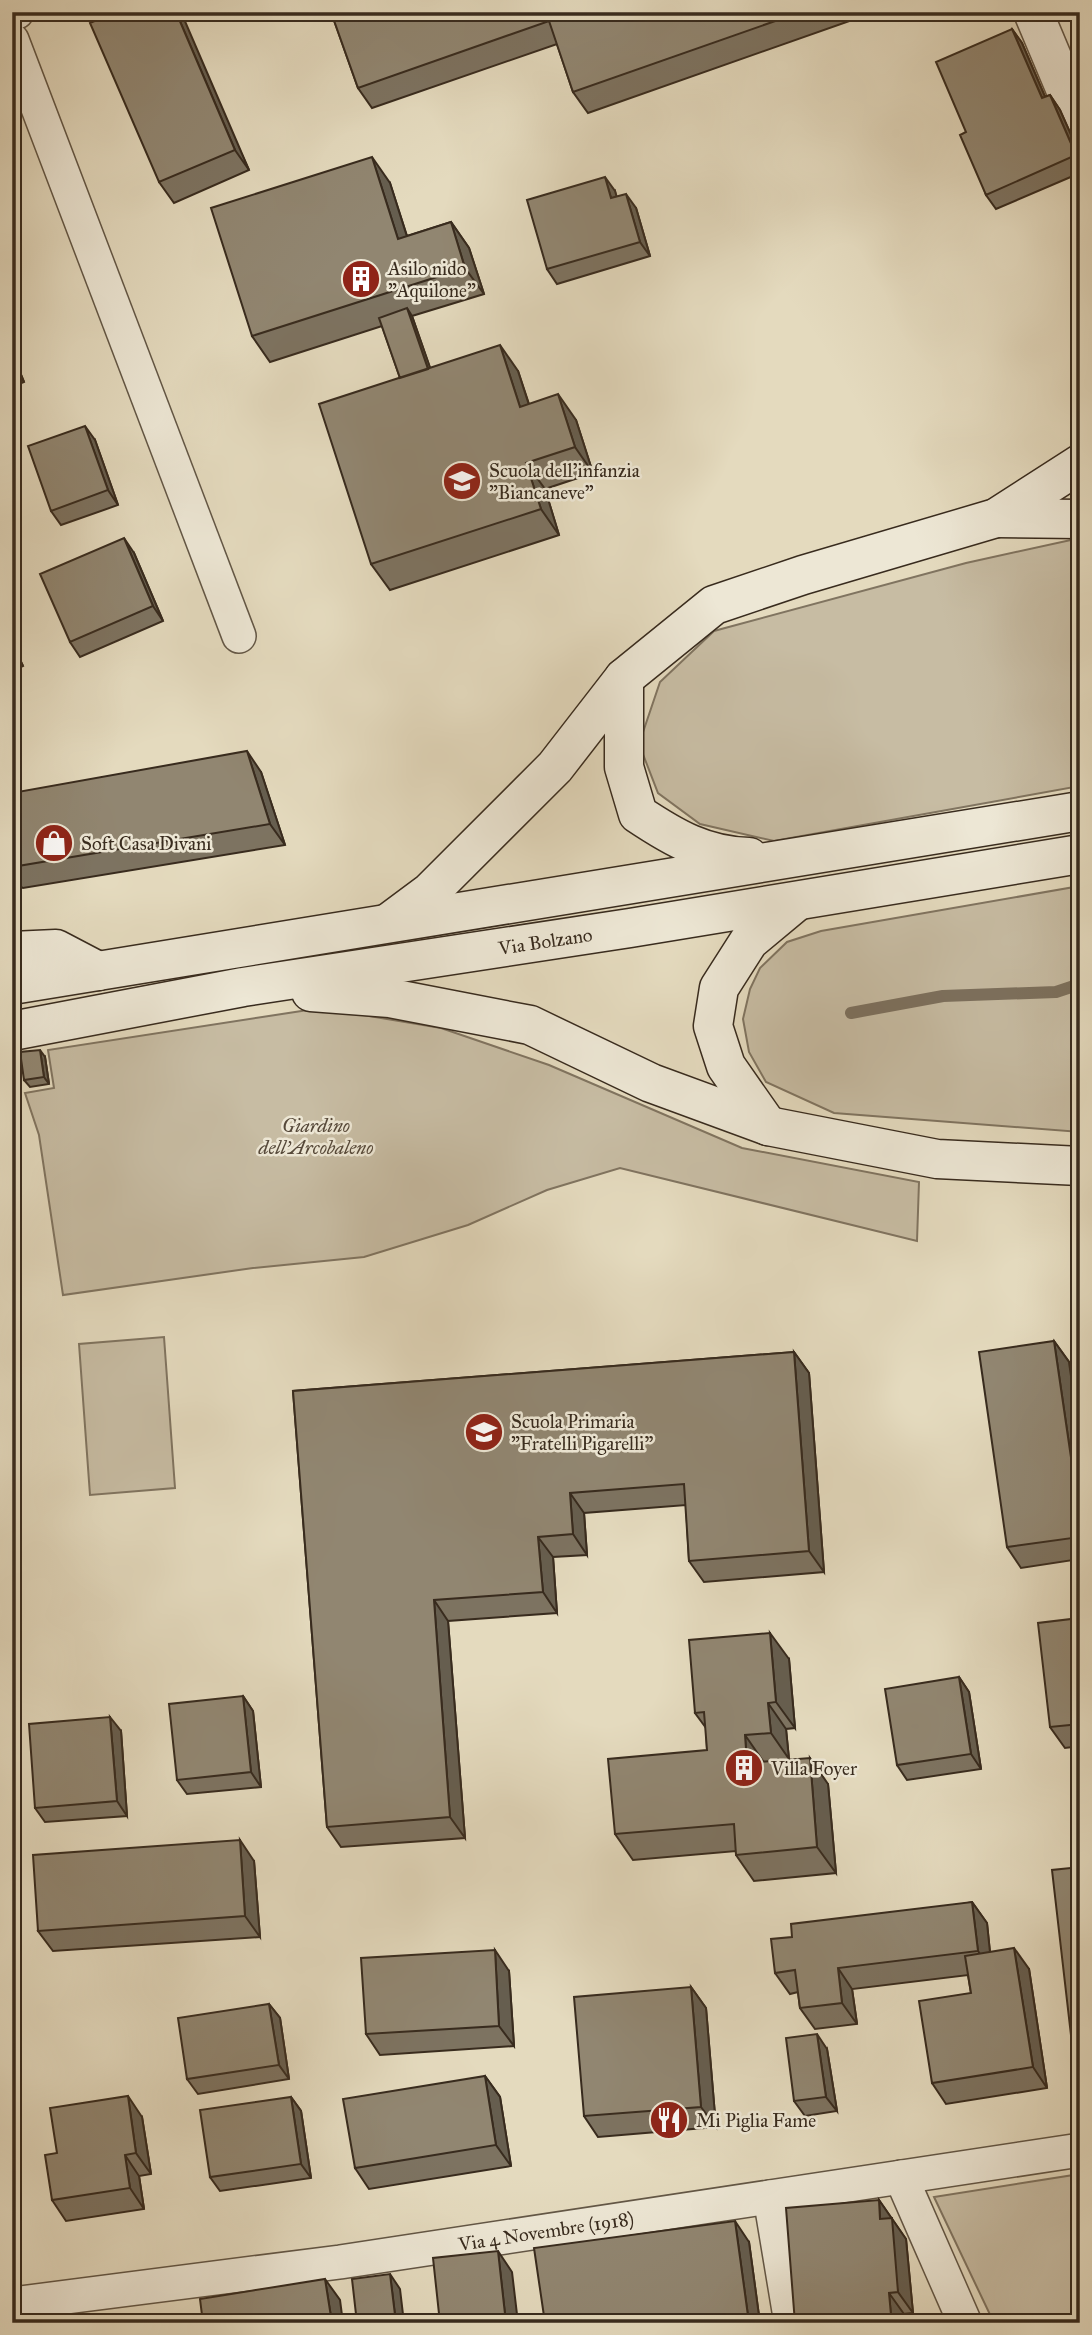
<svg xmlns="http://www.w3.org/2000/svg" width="1092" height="2335" font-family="'IM FELL Great Primer',serif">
	<rect width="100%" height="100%" fill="#e4dabe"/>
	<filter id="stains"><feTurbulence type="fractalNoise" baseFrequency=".00286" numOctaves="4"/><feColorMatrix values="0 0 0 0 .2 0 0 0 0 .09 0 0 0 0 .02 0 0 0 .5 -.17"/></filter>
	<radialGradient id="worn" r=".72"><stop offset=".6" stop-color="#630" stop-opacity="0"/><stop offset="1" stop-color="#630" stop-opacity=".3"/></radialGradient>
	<path fill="#c7bca3" stroke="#807460" stroke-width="2" d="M1080 538V786L774 841 700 824 658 793 639 744 660 682 714 631 966 563Z
		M1080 886V1132L834 1113 766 1082 749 1052 743 1019 750 989 760 968 787 942 821 931Z
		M321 1008 441 1028 549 1065 742 1148 919 1182 917 1241 620 1168 547 1190 468 1225 364 1257 253 1268 63 1295 39 1135 25 1093 54 1088 48 1050Z
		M164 1337 175 1488 90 1495 79 1344Z
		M1080 2174V2323H994L934 2197Z"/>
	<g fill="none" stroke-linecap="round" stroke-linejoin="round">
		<path stroke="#7c705e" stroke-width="12" d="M851 1013 943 996 1056 992 1080 984
			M12 2195V2201"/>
		<g stroke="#635746" stroke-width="36">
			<g id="minor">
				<path d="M12 14 17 12"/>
				<path d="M12 40 239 636"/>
				<path d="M901 2177 965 2323"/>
				<path d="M770 2197 791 2323"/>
				<path id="s1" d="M12 2304 340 2262 1080 2150"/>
			</g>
		</g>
		<g stroke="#635746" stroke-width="41">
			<path id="tertiary" d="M1033 12 1080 124"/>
		</g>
		<g stroke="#382b1e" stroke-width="41">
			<g id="secondary">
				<path d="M996 518 1080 519"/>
				<path d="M624 678V767L638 814C674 838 705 856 749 857"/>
				<path d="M391 921 430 892 555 767 624 678 714 605 803 575 996 518 1080 464"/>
				<path d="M12 951 56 949 98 971"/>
				<path d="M12 985 1080 811"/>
				<path d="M311 992 390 998 530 1025 651 1083 768 1126 937 1159 1080 1166"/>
				<path id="s2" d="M12 1031 243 987 630 928 1080 854"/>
				<path d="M768 1126 726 1066 713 1026 719 988 749 941 796 902"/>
			</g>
		</g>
		<use href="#minor" stroke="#ede7d5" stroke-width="33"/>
		<use href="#tertiary" stroke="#ede7d5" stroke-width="38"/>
		<use href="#secondary" stroke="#ede7d5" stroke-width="38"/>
	</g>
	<path fill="#7d7361" stroke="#382b1e" stroke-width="2" d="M176 12 249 170 174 203 159 182Z
		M331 12H875L588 113 573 92 557 44 372 108 358 88Z
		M1012 29 1022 43 1045 97 1050 95 1060 110 1080 155V173L996 209 986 195 966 132Z
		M390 183 407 236 451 222 469 248 484 294 412 316 430 368 518 371 529 404 576 420 593 473 545 489 559 535 390 590 371 564 400 378 382 326 270 362 252 336Z
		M615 191 616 196 636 208 650 256 557 284 547 269Z
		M12 353 24 382 12 387Z
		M95 440 118 505 61 525 51 511Z
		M12 531 19 550 12 553Z
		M134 553 163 621 80 657 70 642Z
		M12 643 23 666 12 671Z
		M261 772 285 845 23 888 12 881V793Z
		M45 1057 49 1084 30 1087 24 1080Z
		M1054 1341 1069 1362 1080 1439V1559L1021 1568 1007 1547Z
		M794 1352 809 1373 824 1572 704 1582 689 1561 686 1505 584 1513 587 1555 553 1557 557 1613 448 1621 465 1838 341 1847 327 1827 293 1391Z
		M1080 1618V1746L1065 1748 1050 1727Z
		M789 1659 795 1728 786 1729 789 1759 828 1784 836 1873 754 1881 736 1855V1851L633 1860 615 1834 707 1750 706 1728 695 1713Z
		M959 1677 969 1692 981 1769 907 1780 897 1765Z
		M243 1696 253 1711 261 1787 187 1794 177 1780Z
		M121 1731 127 1816 45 1822 35 1808Z
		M254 1861 260 1937 53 1951 38 1931Z
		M1080 1867V2054L1072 2044Z
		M972 1902 987 1923 990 1952 1029 1969 1047 2088 946 2104 932 2083 971 1993 968 1975 852 1989 857 2024 815 2029 800 2008 798 1992 790 1994 775 1973 792 1937Z
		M509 1971 514 2046 380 2055 366 2034Z
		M691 1987 706 2008 716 2127 598 2137 584 2116Z
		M269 2004 280 2018 289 2079 198 2094 187 2079Z
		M827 2049 837 2111 805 2116 794 2101Z
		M485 2076 500 2097 511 2166 369 2189 355 2168Z
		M291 2097 301 2111 311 2178 220 2191 210 2177Z
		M142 2117 151 2174 139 2176 144 2209 66 2221 52 2200Z
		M879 2200 906 2239 913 2313 904 2314 905 2323H795Z
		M749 2242 760 2323H545Z"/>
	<path fill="#665e4f" stroke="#382b1e" stroke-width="2" d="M176 12H181L249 170 235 150Z
		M1012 29 1022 43 1052 113 1042 98Z
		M1050 95 1060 110 1080 155V161L1076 155Z
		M372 157 390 183 416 265 398 239Z
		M605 177 615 191 621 212 611 198Z
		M626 194 636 208 650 256 640 242Z
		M451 222 469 248 484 294 465 268Z
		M407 308 412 316 440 396 435 389Z
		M500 345 518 371 538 433 520 407Z
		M12 353 24 382 12 364Z
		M558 394 576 420 593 473 575 447Z
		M85 426 95 440 118 505 108 490Z
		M526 463 545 489 559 535 541 509Z
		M12 531 19 550 12 540Z
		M124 538 134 553 163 621 153 606Z
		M12 643 23 666 12 649Z
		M247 751 261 772 285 845 270 824Z
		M40 1050 45 1057 49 1084 44 1077Z
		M1054 1341 1069 1362 1080 1439V1519Z
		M794 1352 809 1373 824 1572 809 1551Z
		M570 1493 584 1513 587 1555 573 1534Z
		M538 1537 553 1557 557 1613 543 1592Z
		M434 1600 448 1621 465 1838 450 1817Z
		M770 1633 789 1659 795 1728 776 1702Z
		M959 1677 969 1692 981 1769 971 1754Z
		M243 1696 253 1711 261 1787 251 1772Z
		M768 1703 786 1729 789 1759 771 1733Z
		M110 1717 121 1731 127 1816 117 1801Z
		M745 1735 763 1761 747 1763Z
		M810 1758 828 1784 836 1873 817 1847Z
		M240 1840 254 1861 260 1937 245 1916Z
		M972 1902 987 1923 992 1972 978 1951Z
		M1014 1948 1029 1969 1047 2088 1033 2067Z
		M495 1950 509 1971 514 2046 499 2026Z
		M838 1968 852 1989 857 2024 842 2003Z
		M691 1987 706 2008 716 2127 701 2107Z
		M269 2004 280 2018 289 2079 279 2065Z
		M817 2034 827 2049 837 2111 826 2097Z
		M485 2076 500 2097 511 2166 496 2145Z
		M128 2096 142 2117 151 2174 136 2153Z
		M291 2097 301 2111 311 2178 301 2164Z
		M125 2155 139 2176 144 2209 130 2188Z
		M879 2200 906 2239 913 2313 898 2292 880 2219Z
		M735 2221 749 2242 760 2323H749Z
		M498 2251 512 2272 518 2323H506Z
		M390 2274 400 2289 404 2323H396Z
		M325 2279 340 2300 343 2323H332Z
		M889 2293 904 2314 905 2323H896L891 2315Z"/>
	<path fill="#918671" stroke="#382b1e" stroke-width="2" d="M115 12H176L235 150 159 182 90 23Z
		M331 12H801L573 92 549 21 358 88Z
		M1012 29 1042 98 1050 95 1076 155 986 195 960 135 966 132 936 62Z
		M372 157 398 239 451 222 465 268 252 336 211 208Z
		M605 177 611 198 626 194 640 242 547 269 527 200Z
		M407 308 428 369 400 378 379 318Z
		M500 345 520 407 558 394 575 447 526 463 541 509 371 564 319 404Z
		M85 426 108 490 51 511 28 446Z
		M124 538 153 606 70 642 40 574Z
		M247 751 270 824 12 867V793Z
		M40 1050 44 1077 24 1080 20 1052Z
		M1054 1341 1080 1519V1537L1007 1547 979 1352Z
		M794 1352 809 1551 689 1561 684 1484 570 1493 573 1534 538 1537 543 1592 434 1600 450 1817 327 1827 293 1391Z
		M1080 1618V1724L1050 1727 1038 1623Z
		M770 1633 776 1702 768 1703 771 1733 745 1735 747 1763 810 1758 817 1847 736 1855 734 1824 615 1834 608 1759 707 1750 704 1712 695 1713 689 1640Z
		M959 1677 971 1754 897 1765 885 1689Z
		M243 1696 251 1772 177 1780 169 1704Z
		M110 1717 117 1801 35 1808 29 1724Z
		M240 1840 245 1916 38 1931 33 1855Z
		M1080 1867V2043L1072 2044 1052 1870Z
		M972 1902 978 1951 838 1968 842 2003 800 2008 795 1970 775 1973 771 1939 792 1937 791 1924Z
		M1014 1948 1033 2067 932 2083 919 2001 971 1993 965 1956Z
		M495 1950 499 2026 366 2034 361 1958Z
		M691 1987 701 2107 584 2116 574 1997Z
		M269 2004 279 2065 187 2079 178 2018Z
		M817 2034 826 2097 794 2101 786 2038Z
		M485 2076 496 2145 355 2168 343 2099Z
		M128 2096 136 2153 125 2155 130 2188 52 2200 45 2155 57 2153 50 2108Z
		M291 2097 301 2164 210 2177 200 2110Z
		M879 2200 880 2219 892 2218 898 2292 889 2293 891 2315 848 2319 849 2323H795L786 2208Z
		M735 2221 749 2323H659L658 2318 620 2323H545L534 2248Z
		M498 2251 506 2323H440L433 2258Z
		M390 2274 396 2323H357L352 2279Z
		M325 2279 332 2323H203L200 2299Z"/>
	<defs>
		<g id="building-disc" transform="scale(2.0125)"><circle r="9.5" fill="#8f2418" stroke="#ede7d5"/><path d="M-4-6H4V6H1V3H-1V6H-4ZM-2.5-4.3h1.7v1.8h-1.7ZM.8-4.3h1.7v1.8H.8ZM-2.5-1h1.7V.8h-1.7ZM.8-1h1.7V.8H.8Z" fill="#fff"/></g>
		<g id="school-disc" transform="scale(2.0125)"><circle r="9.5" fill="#8f2418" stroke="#ede7d5"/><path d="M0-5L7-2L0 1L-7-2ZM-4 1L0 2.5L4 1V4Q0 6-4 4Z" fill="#fff"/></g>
		<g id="shop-disc" transform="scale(2.0125)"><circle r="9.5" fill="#8f2418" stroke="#ede7d5"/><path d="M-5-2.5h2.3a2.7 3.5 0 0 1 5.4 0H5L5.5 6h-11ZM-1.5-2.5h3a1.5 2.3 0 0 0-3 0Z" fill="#fff"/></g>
		<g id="restaurant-disc" transform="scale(2.0125)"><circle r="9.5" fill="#8f2418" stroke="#ede7d5"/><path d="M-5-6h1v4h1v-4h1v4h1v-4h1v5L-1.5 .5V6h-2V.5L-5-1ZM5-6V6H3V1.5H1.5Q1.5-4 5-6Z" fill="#fff"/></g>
	</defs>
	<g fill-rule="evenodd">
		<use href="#building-disc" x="361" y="279"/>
		<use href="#school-disc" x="462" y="481"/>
		<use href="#shop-disc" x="54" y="843"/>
		<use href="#school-disc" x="484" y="1432"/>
		<use href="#building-disc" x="744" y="1768"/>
		<use href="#restaurant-disc" x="669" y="2120"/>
	</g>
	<g text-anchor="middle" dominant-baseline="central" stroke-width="5" stroke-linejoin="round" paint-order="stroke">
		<g font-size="19" fill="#382b1e" stroke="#ede7d5" text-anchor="start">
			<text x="388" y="268">Asilo nido<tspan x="388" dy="22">"Aquilone"</tspan></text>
			<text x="489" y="470">Scuola dell'infanzia<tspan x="489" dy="22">"Biancaneve"</tspan></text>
			<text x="81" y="843">Soft Casa Divani</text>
			<text x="511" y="1421">Scuola Primaria<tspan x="511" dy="22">"Fratelli Pigarelli"</tspan></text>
			<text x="771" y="1768">Villa Foyer</text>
			<text x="696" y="2120">Mi Piglia Fame</text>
		</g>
		<g font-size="19" fill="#382b1e" stroke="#ede7d5">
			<text stroke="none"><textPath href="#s2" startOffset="541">Via Bolzano</textPath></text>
			<text stroke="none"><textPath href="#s1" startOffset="539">Via 4 Novembre (1918)</textPath></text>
		</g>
		<g font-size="19" font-style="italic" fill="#554839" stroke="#ede7d5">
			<text x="316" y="1125">Giardino<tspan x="316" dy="22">dell'Arcobaleno</tspan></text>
		</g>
	</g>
	<rect width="1092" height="2335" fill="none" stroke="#e4dabe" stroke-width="42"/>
	<rect x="14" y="14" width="1064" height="2307" fill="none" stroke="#382b1e" stroke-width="3.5"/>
	<rect x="21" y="21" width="1050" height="2293" fill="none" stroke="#382b1e" stroke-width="2"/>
	<rect width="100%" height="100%" filter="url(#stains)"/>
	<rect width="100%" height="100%" fill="url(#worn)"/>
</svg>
